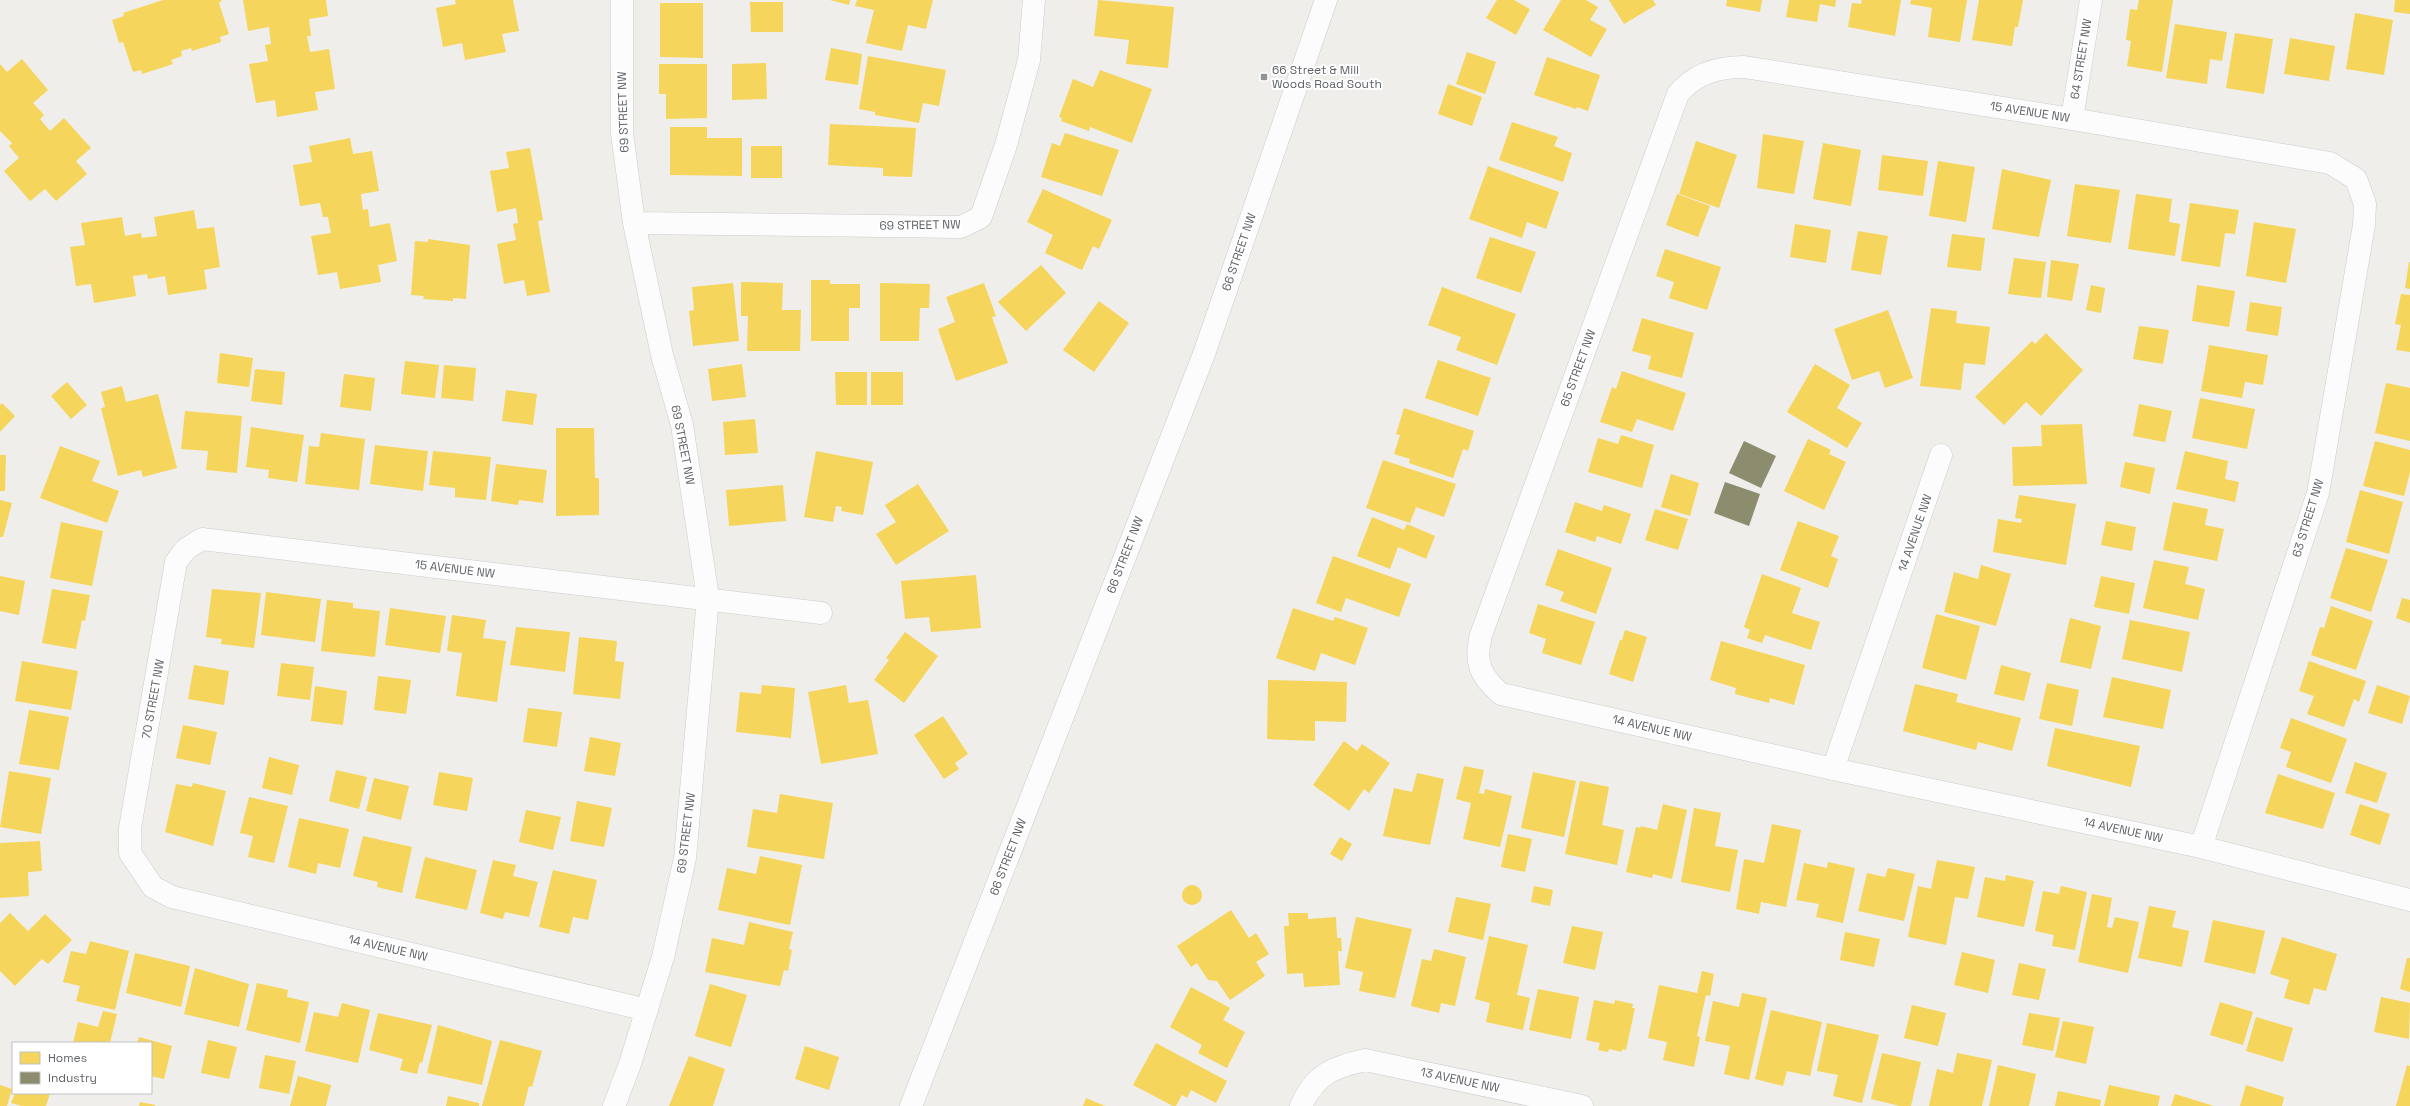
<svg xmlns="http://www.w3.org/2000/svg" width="2410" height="1106" font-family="'Space Grotesk',sans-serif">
	<rect width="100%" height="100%" fill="#efeeea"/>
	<path fill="#f6d55c" d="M163 0H222L219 3 229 34 220 37 221 42 192 51 191 48 181 51 182 56 171 60 173 64 142 74 141 70 133 72 123 42 119 43 112 20 124 16 123 13Z
		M243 0H326L328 16 309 19 311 36H307L310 52 329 49 335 89 315 92 318 110 277 117 275 100 256 103 249 64 268 61 265 45 271 44 269 27 248 31Z
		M455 0H513L519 31 502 34 506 52 465 60 462 43 443 47 436 8 456 4Z
		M830 0H850L849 5Z
		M857 0H933L926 29 908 25 902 51 866 43 874 10 855 6Z
		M1098 0 1174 7 1168 68 1126 64 1129 40 1094 36Z
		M1497 0H1514L1530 9 1516 35 1486 18Z
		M1561 0H1586L1598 7 1590 20 1607 29 1591 57 1543 30Z
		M1609 0H1653L1656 5 1624 24Z
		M1727 0H1762L1760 12 1726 6Z
		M1789 0H1836L1835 7 1820 4 1817 22 1786 17Z
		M1862 0H1901L1895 36 1848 27 1852 3 1861 4Z
		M1911 0H1967L1960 42 1928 37 1932 8 1910 4Z
		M1979 0H2023L2018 27H2015L2012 46 1972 40Z
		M2139 0H2173L2162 72 2127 66 2131 41 2126 40 2130 9 2137 10Z
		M2395 0H2410V14L2394 12Z
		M750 2H783V32H751Z
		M660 3H703V58L660 57Z
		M2355 13 2393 20 2384 75 2346 69Z
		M2175 24 2227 32 2222 61 2210 59 2207 84 2166 78Z
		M2235 33 2273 39 2264 94 2226 88Z
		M2290 38 2335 46 2329 81 2284 74Z
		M831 48 862 54 858 85 825 80Z
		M1467 52 1496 62 1485 94 1456 84Z
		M868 56 946 70 939 106 923 103 919 123 875 115V112L859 109Z
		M1547 57 1600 75 1588 111 1577 107 1576 109 1534 95Z
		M22 59 48 90 33 103 44 115 40 119 50 131 64 118 91 148 76 161 87 174 56 201 45 189 30 201 4 171 19 158 9 146 12 143 0 131V64L7 72Z
		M766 63 767 99 732 100V64Z
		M659 64H707V118L666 119V94H659Z
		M1100 70 1152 89 1132 143 1090 127 1089 131 1061 121 1062 118 1059 117 1073 79 1093 87Z
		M1448 84 1482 97 1472 126 1438 114Z
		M1512 122 1558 137 1554 146 1572 153 1563 182 1499 160Z
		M830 124 916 128 912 177 883 176V168L828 165Z
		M670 127H707V138H742V176L670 175Z
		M1065 133 1119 150 1102 196 1041 177 1052 143 1060 146Z
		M1763 134 1804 141 1794 194 1757 188Z
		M350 138 353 154 372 151 379 191 361 194 363 210 368 209 370 227 390 223 397 261 378 265 381 282 340 289 337 272 318 275 311 236 331 233 328 217H323L320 203 300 206 293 165 312 162 309 146Z
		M1696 141 1737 155 1719 208 1679 194Z
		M1823 143 1861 150 1851 206 1813 199Z
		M751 146H782V178H751Z
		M530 148 543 220 538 221 550 292 527 296 524 280 504 284 497 244 516 240 513 224 518 223 516 208 497 212 490 171 509 168 506 152Z
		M1882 155 1928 161 1923 196 1878 190Z
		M1938 161 1975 167 1966 222 1929 216Z
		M1488 166 1559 192 1546 229 1527 222 1522 238 1469 219Z
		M2002 169 2051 180 2039 237 1992 229Z
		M2075 184 2120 190 2111 243 2067 236Z
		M1043 189 1112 220 1099 249 1093 246 1082 270 1045 253 1053 235 1027 222Z
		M1677 194 1710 206 1698 237 1666 225Z
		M2136 194 2172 199 2169 222 2180 224 2175 256 2128 249Z
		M2190 203 2239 210 2235 234 2225 233 2220 267 2181 261Z
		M194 210 197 229 214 227 220 267 204 270 207 289 168 295 165 276 148 279 147 274 133 276 136 296 94 303 91 284 76 286 70 247 85 245 81 223 122 217 125 236 141 233 142 238 157 236 154 217Z
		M2254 222 2296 229 2286 283 2246 276Z
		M1795 224 1831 230 1826 263 1790 257Z
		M1858 231 1888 236 1881 275 1851 270Z
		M1952 234 1985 238 1981 271 1947 267Z
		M1490 237 1536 252 1521 293 1476 278Z
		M428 239 470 245 466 299 453 298V301L423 299 424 296 411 295 415 241 428 242Z
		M1665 249 1721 267 1707 310 1669 298 1674 282 1656 276Z
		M2014 258 2046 262 2041 298 2008 294Z
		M2051 260 2079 264 2072 301 2047 297Z
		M2409 262H2410V289L2405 288Z
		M1041 265 1066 293 1026 331 998 302Z
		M811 280H830V284H860V308H849V341H811Z
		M741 282 783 283 782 310H801L800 351H747L748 316H741Z
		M733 283 739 341 693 346 689 311 694 310 692 287Z
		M880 283 930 284 929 308H920L919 341H880Z
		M984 283 996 316 992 317 1008 363 956 381 938 329 955 322 946 297Z
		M2091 285 2105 288 2101 313 2086 310Z
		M2197 285 2235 291 2229 327 2192 321Z
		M1442 287 1516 314 1497 365 1456 350 1461 337 1428 325Z
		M2401 294 2410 295V352L2396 350 2401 325 2395 324Z
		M1099 301 1129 323 1094 372 1063 350Z
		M2250 302 2282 307 2278 336 2246 331Z
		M1931 308 1957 311 1956 323 1990 327 1985 365 1964 363 1961 390 1920 386Z
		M1888 310 1913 378 1885 388 1879 371 1852 380 1834 329Z
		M1642 318 1694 333 1682 378 1648 369 1651 356 1632 351Z
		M2139 326 2169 330 2163 364 2133 359Z
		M2046 333 2083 370 2041 416 2026 402 2004 425 1975 397 2032 341 2035 344Z
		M2209 345 2268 355 2263 385 2245 382 2242 398 2201 391Z
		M220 353 253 358 249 387 217 383Z
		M1438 360 1491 378 1478 416 1425 398Z
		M405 361 439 365 435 398 401 394Z
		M742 364 746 397 712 401 708 369Z
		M1815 364 1850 385 1837 408 1862 423 1847 448 1787 412Z
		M444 365 476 368 473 401 441 398Z
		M255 369 285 372 282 405 251 401Z
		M1622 371 1686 393 1673 431 1637 419 1632 432 1600 422 1612 387 1616 389Z
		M835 372H867V405H836Z
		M871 372H903V405H871Z
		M344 374 375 378 371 411 340 407Z
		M67 382 87 405 71 419 51 396Z
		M2386 383 2410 388V441L2375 433Z
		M122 386 126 402 158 394 177 468 143 477 141 470 118 476 101 408 105 407 101 392Z
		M506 390 537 394 533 425 502 421Z
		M2200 398 2255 409 2247 449 2192 438Z
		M2 403 15 416 0 432V405Z
		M2139 404 2172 411 2165 442 2133 436Z
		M1404 408 1474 431 1468 451 1463 449 1453 478 1409 463 1410 459 1394 454 1400 435 1396 434Z
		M185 411 242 416 237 473 206 470 208 451 181 449Z
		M755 419 758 453 725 455 723 422Z
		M2082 424 2087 484 2013 486 2012 447 2042 446 2041 425Z
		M251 427 304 435 297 482 268 478 269 470 246 467Z
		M556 428H594L595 478H599V515L556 516Z
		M321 433 365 439 359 490 305 484 309 446 319 447Z
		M1621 435 1654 445 1642 488 1588 472 1598 438 1618 444Z
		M1808 439 1831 450 1829 454 1846 462 1824 510 1784 491Z
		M2375 441 2410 450V472L2404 496 2363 486Z
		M375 445 428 451 423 491 370 484Z
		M60 446 100 461 92 481 119 491 107 523 40 498Z
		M433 451 491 457 486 500 455 497V488L429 485Z
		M816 451 873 462 863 515 841 511 842 507 836 506 833 522 804 517Z
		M2185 451 2228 461 2225 479 2239 482 2235 502 2176 489Z
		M0 455H6L5 491H0Z
		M1383 460 1456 484 1444 517 1416 507 1410 523 1366 508Z
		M2125 462 2155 468 2150 494 2120 487Z
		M496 464 547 470 543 503 519 500 518 505 491 501Z
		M1671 474 1699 483 1690 516 1661 507Z
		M918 484 949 531 896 565 876 534 896 522 885 505Z
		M783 485 786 521 729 526 726 490Z
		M2360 490 2403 502 2389 554 2346 542Z
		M2019 495 2076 504 2066 565 1993 552 1998 519 2021 523 2022 519 2015 518Z
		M0 500 12 503 3 537H0Z
		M1575 502 1602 511 1604 505 1631 514 1621 544 1597 536 1595 542 1565 532Z
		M2173 502 2208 509 2205 525 2224 529 2217 561 2163 550Z
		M1655 509 1688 519 1678 550 1645 540Z
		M1372 517 1404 530 1407 524 1435 536 1426 559 1398 547 1390 569 1357 556Z
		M1798 521 1839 536 1831 556 1838 559 1828 588 1780 570Z
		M2106 521 2136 527 2132 551 2101 545Z
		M61 522 103 531 92 586 50 578Z
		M2346 548 2388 560 2371 612 2330 598Z
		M1558 549 1612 568 1596 614 1560 601 1564 592 1545 585Z
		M1333 556 1411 584 1399 617 1346 598 1341 612 1316 603Z
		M2154 560 2189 567 2185 584 2205 589 2198 620 2143 608Z
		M1981 565 2011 574 1996 626 1944 612 1954 572 1978 579Z
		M1762 574 1801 588 1792 613 1820 622 1811 650 1765 635 1762 643 1747 638 1750 630 1744 627Z
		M976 575 981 628 931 632 929 617 905 619 901 581Z
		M0 576 25 581 19 615 0 611Z
		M2101 576 2135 583 2129 614 2094 607Z
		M52 589 90 595 85 621 82 620 76 649 42 643Z
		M212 589 261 593 254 648 221 644 222 639 206 637Z
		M266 592 321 599 315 642 261 635Z
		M2402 598 2410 600V623L2396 618Z
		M327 600 353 603V608L380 611 375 657 321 651Z
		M1538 604 1595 622 1581 665 1542 653 1546 639 1529 633Z
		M2331 606 2373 621 2356 670 2311 655 2320 627 2324 628Z
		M390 608 446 616 440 653 385 645Z
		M1293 608 1333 621 1335 617 1368 628 1355 665 1321 653 1315 671 1276 658Z
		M1936 614 1980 626 1966 680 1922 668Z
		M452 615 486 620 483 638 506 641 497 702 456 696 462 653 447 651Z
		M2070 618 2101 626 2091 669 2060 662Z
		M2130 620 2190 632 2182 672 2122 659Z
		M516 627 570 632 565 672 510 665Z
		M1625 630 1647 637 1633 682 1609 674 1620 640H1622Z
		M905 632 938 656 904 703 874 680 889 660 886 658Z
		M579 637 617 641 615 661 624 662 620 699 573 694Z
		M1721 641 1805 665 1794 705 1770 698 1769 703 1735 694 1736 688 1710 680Z
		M22 661 78 671 71 710 15 701Z
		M2309 661 2366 681 2359 702 2354 699 2344 727 2307 714 2314 696 2299 691Z
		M281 663 314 667 310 700 277 696Z
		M194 665 229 671 224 705 188 699Z
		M2001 665 2031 673 2024 701 1994 694Z
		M378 676 411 680 406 714 374 710Z
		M2112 677 2171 690 2163 729 2103 717Z
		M1268 680 1347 682 1346 722 1315 721V741L1267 739Z
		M2047 683 2079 690 2072 726 2039 719Z
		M1915 684 1958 694 1956 702 2021 718 2012 751 1978 742 1976 750 1903 731Z
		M762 685 795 688 791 738 736 732 740 692 761 694Z
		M846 685 849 703 868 700 878 754 821 764 808 692Z
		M2377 685 2410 696 2402 724 2368 713Z
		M315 686 347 691 343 725 311 721Z
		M528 708 562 712 557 747 523 742Z
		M29 710 69 717 59 770 19 764Z
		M943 716 968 754 955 763 959 769 944 779 914 735Z
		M2291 718 2347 739 2331 783 2286 767 2291 752 2280 748Z
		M183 725 217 732 210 765 176 758Z
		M2055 728 2140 746 2131 787 2047 766Z
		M590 737 621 743 615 776 584 771Z
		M1344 741 1357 751 1362 744 1390 763 1369 793 1364 789 1349 811 1313 785Z
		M269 757 299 765 292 795 262 788Z
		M2355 762 2387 773 2377 803 2345 793Z
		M1464 766 1484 770 1479 793 1484 794 1485 789 1512 796 1500 847 1463 839 1471 803 1456 799Z
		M336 770 367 777 359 809 329 801Z
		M9 771 51 778 41 834 0 827Z
		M439 772 473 778 467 811 433 805Z
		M1533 772 1576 781 1564 837 1521 828Z
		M1417 773 1444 779 1430 845 1383 836 1394 788 1412 792Z
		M2278 774 2335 793 2323 829 2265 813Z
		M374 778 409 786 401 820 366 811Z
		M1580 781 1609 787 1602 825 1624 830 1617 865 1565 854Z
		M193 783 226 791 213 846 165 832 176 784 192 787Z
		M780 794 833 803 824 859 747 847 753 809 777 813Z
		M249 797 288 806 274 863 248 857 253 836 240 833Z
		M577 801 612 808 604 847 570 841Z
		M1663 804 1687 810 1672 879 1653 874 1652 878 1626 872 1636 827 1640 828 1641 826 1657 830Z
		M2360 804 2390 814 2380 845 2350 835Z
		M1694 808 1721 813 1715 846 1738 850 1730 892 1681 882Z
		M526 810 561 817 553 850 519 842Z
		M299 818 349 829 340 868 318 863 316 874 288 867Z
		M1772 824 1801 830 1786 907 1761 902 1759 914 1736 909 1744 859 1764 863Z
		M1508 834 1532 839 1525 872 1501 867Z
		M363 836 412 847 402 893 377 887 378 882 353 876Z
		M1340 837 1352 844 1342 861 1330 854Z
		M40 841 42 871 28 872 29 896 0 898V843Z
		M760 856 802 865 790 925 718 910 727 868 756 874Z
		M425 857 477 870 467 910 415 898Z
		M493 860 516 865 513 876 538 882 529 917 505 912 503 919 480 913Z
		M1937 860 1975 867 1968 899 1955 897 1946 945 1908 937 1918 886 1931 889Z
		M1828 862 1855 868 1843 923 1816 917 1819 904 1796 900 1804 863 1827 868Z
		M1888 868 1915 874 1904 921 1858 911 1867 873 1885 877Z
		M553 870 597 880 588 920 573 917 569 934 539 927Z
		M2006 875 2034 881 2024 927 1977 917 1985 877 2005 881Z
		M1182 895a10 10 0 1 1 20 0a10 10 0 1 1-20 0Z
		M1534 886 1553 890 1550 906 1531 902Z
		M2061 886 2087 892 2075 950 2052 946 2054 935 2035 931 2043 891 2059 894Z
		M2092 894 2112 898 2107 927 2112 928 2115 917 2139 922 2128 973 2078 962Z
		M1456 897 1491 904 1483 940 1448 932Z
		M2149 906 2176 911 2172 927 2189 931 2182 967 2138 958Z
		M1231 910 1249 938 1256 933 1269 954 1256 962 1265 976 1230 1000 1217 981 1208 980 1197 963 1191 967 1177 946Z
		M10 913 28 931 45 914 72 940 48 964 42 959 15 986 0 971V923Z
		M1288 913H1308V919L1336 917 1337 938H1341L1342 951H1338L1340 985 1304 987 1303 973 1287 974 1284 926H1289Z
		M1356 917 1412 929 1395 998 1359 991 1363 972 1345 968Z
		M2213 920 2265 931 2255 974 2204 962Z
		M749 922 793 932 789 949 792 950 788 971 784 970 780 986 705 972 712 938 744 945Z
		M1572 926 1603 932 1595 970 1563 963Z
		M1845 932 1880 939 1874 967 1840 960Z
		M1489 936 1528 945 1517 995 1530 998 1523 1030 1486 1022 1490 1003 1475 999Z
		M2282 937 2337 954 2326 991 2314 988 2309 1005 2284 998 2289 980 2270 974Z
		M90 941 129 951 115 1010 76 1001 80 986 63 982 71 951 86 954Z
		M1434 949 1466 957 1455 1006 1441 1003 1439 1013 1411 1006 1422 959 1431 961Z
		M1962 952 1995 960 1988 993 1954 985Z
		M135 953 190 966 181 1007 126 993Z
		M2407 958H2410V992L2400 989Z
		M2019 963 2046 969 2039 1000 2012 995Z
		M195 968 249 984 239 1027 184 1014Z
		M1702 971 1714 974 1710 996 1706 995 1697 1036 1700 1037 1694 1067 1663 1060 1667 1042 1648 1038 1659 985 1697 993Z
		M257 983 288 990 287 997 309 1002 300 1043 246 1030Z
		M710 984 747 995 731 1047 695 1036Z
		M1191 987 1230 1008 1223 1020 1245 1032 1227 1068 1198 1053 1202 1045 1170 1027Z
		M1538 989 1579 997 1571 1039 1529 1030Z
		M1742 993 1767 998 1749 1080 1724 1074 1730 1046 1705 1041 1713 1001 1739 1007Z
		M2381 997 2410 1003 2409 1039 2374 1032Z
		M1594 1000 1614 1004 1615 1000 1633 1004 1632 1008H1635L1626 1050 1622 1049V1052L1609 1049 1608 1052 1598 1050 1600 1043 1586 1040Z
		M2220 1002 2253 1012 2243 1045 2210 1035Z
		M342 1003 370 1010 358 1063 305 1051 314 1012 338 1017Z
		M1912 1005 1946 1013 1938 1046 1904 1038Z
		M1771 1010 1822 1022 1810 1076 1787 1071 1783 1086 1755 1079Z
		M103 1011 117 1014 110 1043H73L78 1022 98 1027Z
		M378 1013 432 1025 422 1063 420 1062 417 1074 400 1070 403 1059 369 1050Z
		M2029 1013 2060 1018 2053 1051 2022 1045Z
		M2256 1017 2293 1028 2283 1062 2246 1051Z
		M2063 1021 2094 1027 2086 1064 2055 1057Z
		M1827 1023 1879 1035 1862 1103 1833 1096 1838 1075 1817 1071Z
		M438 1025 492 1041 482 1085 427 1073Z
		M139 1037 172 1046 164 1079 151 1076V1043H137Z
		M208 1040 237 1047 229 1079 201 1073Z
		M500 1040 542 1051 532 1087 529 1086 524 1106H482Z
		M1156 1043 1227 1081 1216 1103 1191 1090 1187 1098 1182 1095 1176 1106H1173L1133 1085Z
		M805 1046 839 1057 829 1090 795 1079Z
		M1882 1053 1921 1062 1911 1106H1900L1871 1099Z
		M1957 1053 1992 1060 1982 1106H1929L1937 1069 1953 1073Z
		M265 1055 296 1061 289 1094 259 1088Z
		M689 1056 725 1069 713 1106H669Z
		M1998 1065 2036 1074 2029 1106H1989Z
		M2407 1065 2410 1066V1106H2396Z
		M298 1076 331 1085 326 1106H290Z
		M0 1085 12 1089 7 1106H0Z
		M2109 1085 2160 1096 2158 1106H2104Z
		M2246 1085 2284 1097 2282 1106H2240Z
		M2058 1091 2101 1100 2100 1106H2055Z
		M15 1093H50L46 1106H22L11 1103Z
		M2175 1094 2214 1106H2171Z
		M448 1096 479 1103V1106H446Z
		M1086 1098 1105 1106H1083Z
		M140 1102 155 1105V1106H139Z"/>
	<path fill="#8c8c6e" d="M1744 441 1776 456 1761 488 1729 473Z
		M1725 482 1760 494 1749 526 1714 513Z"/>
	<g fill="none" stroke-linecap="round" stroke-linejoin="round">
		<g stroke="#cbcccc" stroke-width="23">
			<path id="street" d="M2072 119 2091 0
				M634 223 961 227 981 217 1006 145 1029 60 1034 0
				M1833 769 1941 455
				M2201 847 2318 493 2364 225 2365 204 2356 179 2330 163 2072 119 1744 67C1718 67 1695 73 1678 94L1481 635C1474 662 1480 676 1501 694L1833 769 2201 847 2410 900
				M647 1010 172 897 153 887 130 853V828L176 562 186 549 202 539 821 613
				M614 1106 630 1064 663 957 685 858 708 598 682 425 662 355 634 223 622 133V0
				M1301 1106C1315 1074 1334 1067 1365 1060L1582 1106"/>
		</g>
		<g stroke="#cacacb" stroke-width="23">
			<path id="secondary" d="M911 1106 1204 354 1326 0"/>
		</g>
		<use href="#street" stroke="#fdfcfc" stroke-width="22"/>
		<use href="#secondary" stroke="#fdfcfc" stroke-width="22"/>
	</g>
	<rect fill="#919496" stroke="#fff" stroke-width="1.5" x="1260" y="73" width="8" height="8" rx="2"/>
	<g text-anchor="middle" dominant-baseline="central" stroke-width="4" stroke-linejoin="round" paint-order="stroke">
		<g font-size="12" fill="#5f6368" stroke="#fff">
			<text transform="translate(2081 59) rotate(-81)">64 STREET NW</text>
			<text transform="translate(623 112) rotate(-92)">69 STREET NW</text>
			<text transform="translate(2030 112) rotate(9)">15 AVENUE NW</text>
			<text transform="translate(920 225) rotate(-1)">69 STREET NW</text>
			<text transform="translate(1239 252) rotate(-71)">66 STREET NW</text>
			<text transform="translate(1578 368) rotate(-70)">65 STREET NW</text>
			<text transform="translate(683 445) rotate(79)">69 STREET NW</text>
			<text transform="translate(2308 518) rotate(-73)">63 STREET NW</text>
			<text transform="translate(1915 533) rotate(-71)">14 AVENUE NW</text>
			<text transform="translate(1125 555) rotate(-69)">66 STREET NW</text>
			<text transform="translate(455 569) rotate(7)">15 AVENUE NW</text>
			<text transform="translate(153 699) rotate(-80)">70 STREET NW</text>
			<text transform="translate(1652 728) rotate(13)">14 AVENUE NW</text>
			<text transform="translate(2123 830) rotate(12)">14 AVENUE NW</text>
			<text transform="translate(686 833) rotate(-83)">69 STREET NW</text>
			<text transform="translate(1008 857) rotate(-69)">66 STREET NW</text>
			<text transform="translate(388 948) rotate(13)">14 AVENUE NW</text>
			<text transform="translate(1460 1080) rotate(12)">13 AVENUE NW</text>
		</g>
		<g font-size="12" fill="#5f6368" stroke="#fff" text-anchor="start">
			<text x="1272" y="70">66 Street &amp; Mill<tspan x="1272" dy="14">Woods Road South</tspan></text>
		</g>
	</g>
	<rect x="12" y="1042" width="140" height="52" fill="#ffffff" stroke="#bfc1c3"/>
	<rect x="20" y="1052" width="20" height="12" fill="#f6d55c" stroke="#bfc1c3"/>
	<text x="48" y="1062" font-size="12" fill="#5f6368">Homes</text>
	<rect x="20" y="1072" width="20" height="12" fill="#8c8c6e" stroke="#bfc1c3"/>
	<text x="48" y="1082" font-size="12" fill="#5f6368">Industry</text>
</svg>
